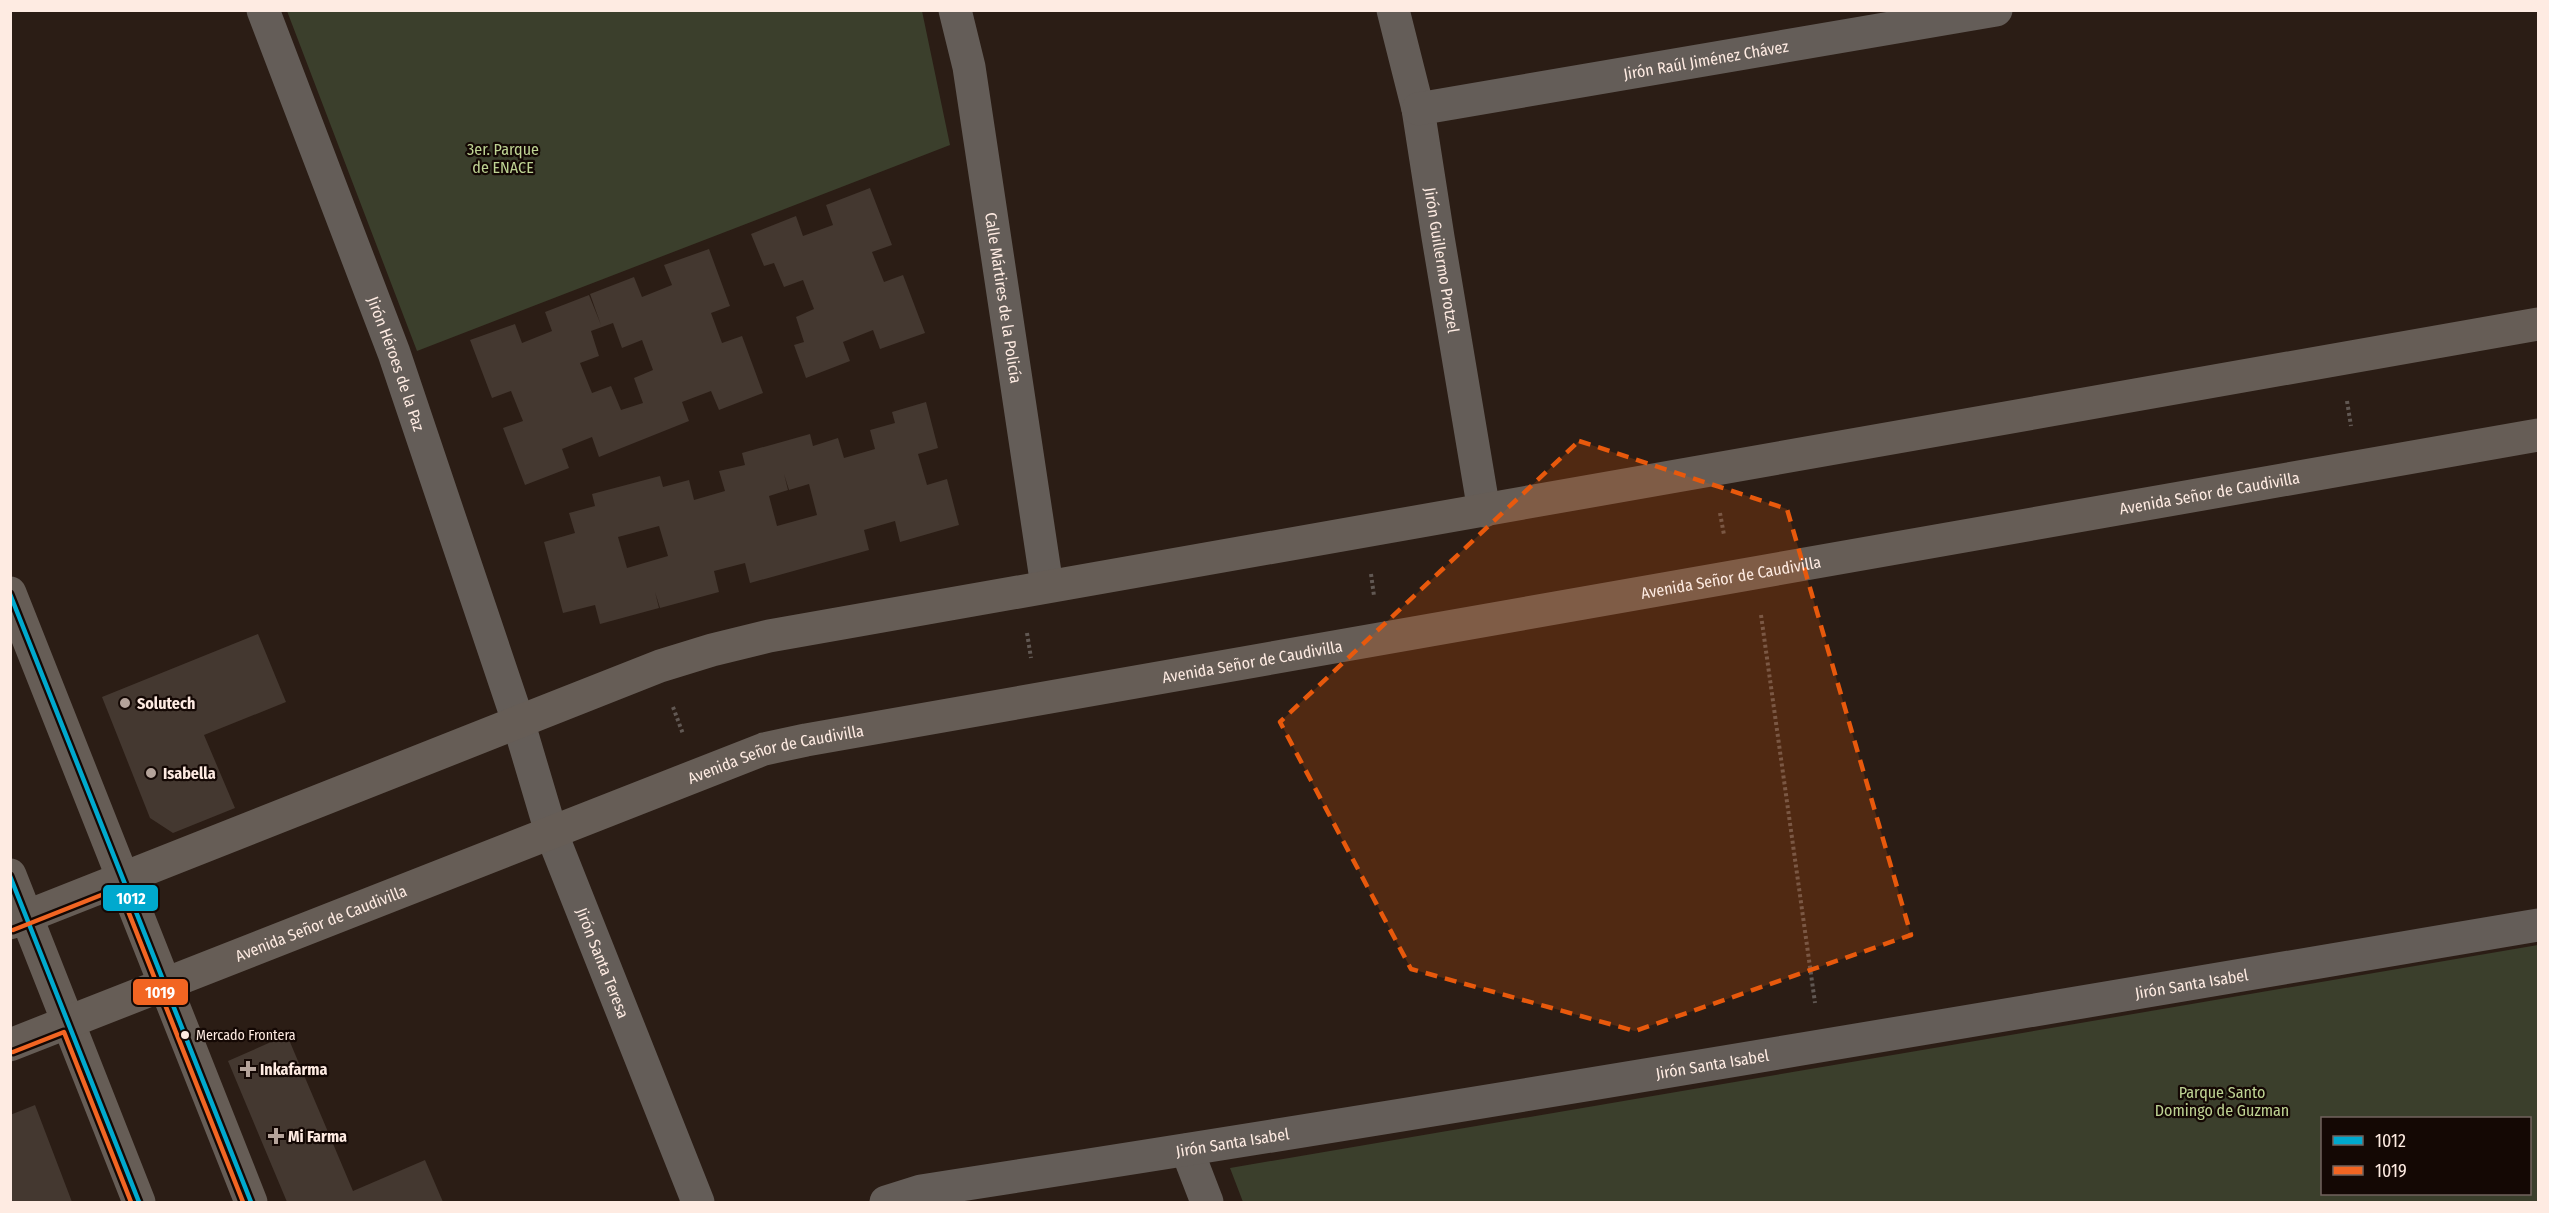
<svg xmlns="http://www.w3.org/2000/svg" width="2549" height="1213" font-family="'Fira Sans Condensed',sans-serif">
	<rect width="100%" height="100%" fill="#2b1d15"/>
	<path fill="#3b3f2c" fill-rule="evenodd" d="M287 11H922L950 145 417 351Z
		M2538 945V1202H1243L1230 1168ZM2322 1118H2530V1194H2322Z"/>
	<path fill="#443830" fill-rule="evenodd" d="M870 188 892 245 872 252 884 282 903 275 925 333 880 349 873 330 843 342 850 361 806 378 794 345 804 342 796 317 814 309 803 280 784 287 774 263 764 266 751 234 796 216 803 236 833 225 826 205Z
		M709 249 730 306 711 313 722 343 742 336 763 393 719 410 711 391 682 402 689 421 599 457 592 437 562 449 569 468 525 485 503 428 523 421 511 391 492 398 470 340 515 324 522 343 552 331 545 312 589 295 601 325 590 294 634 277 642 297 672 285 664 265ZM613 323 622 348 642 340 653 370 634 378 643 403 621 410 611 386 592 393 580 363 599 356 591 331Z
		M926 402 938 448 918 454 927 485 947 479 959 525 900 542 895 521 864 530 869 550 750 583 745 563 714 571 719 592 660 608 655 592 659 608 600 624 595 605 563 613 544 542 575 533 569 513 595 506 592 494 660 476 663 487 689 480 694 500 725 491 719 471 745 465 742 453 810 434 813 446 838 438 844 458 875 449 870 430 895 423 892 412ZM784 474 789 490 809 484 817 515 777 526 769 496 788 490ZM659 526 668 556 627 568 618 537Z
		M258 634 286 702 204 735 235 808 173 833 150 818 102 697Z
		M287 1035 353 1191 425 1160 443 1202H287L228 1061Z
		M35 1105 72 1202H10V1115Z"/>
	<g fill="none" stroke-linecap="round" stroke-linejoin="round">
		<path stroke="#615853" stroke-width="4" stroke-dasharray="3 3" stroke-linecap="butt" d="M2347 401 2351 426
			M1720 513 1724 535
			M1371 574 1374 596
			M1761 615 1815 1003
			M1027 633 1031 658
			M673 707 683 734"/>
		<g stroke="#645d58" stroke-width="33">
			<path id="s1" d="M263 10 394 353 518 721 551 832 698 1202"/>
			<path id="s2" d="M955 10 969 67 1047 586"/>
			<path id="s3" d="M1393 10 1418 109 1438 237 1484 511"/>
			<path id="s4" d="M1418 109 1996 10"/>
			<path d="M1187 1150 1207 1202"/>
			<path id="s5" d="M886 1202 921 1191C1461 1108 2000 1016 2538 925"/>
		</g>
		<g stroke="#665d56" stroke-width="33">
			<path d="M10 593 251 1202"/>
			<path d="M10 875 139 1202"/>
			<path d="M10 923 660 666 712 650 769 636 2538 324"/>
			<path id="s6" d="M10 1045 764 749 806 740 2538 435"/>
		</g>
		<g stroke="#140804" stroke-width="9">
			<path id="bus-1" d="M10 594 251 1202
				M10 876 139 1202"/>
		</g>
		<g stroke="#140804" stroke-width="9">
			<path id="bus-2" d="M13 930 119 888 243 1202
				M13 1052 64 1032 131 1202"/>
		</g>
		<use href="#bus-1" stroke="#00a9ce" stroke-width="4.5"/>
		<use href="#bus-2" stroke="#f26522" stroke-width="4.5"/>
	</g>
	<path fill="#e8590c" fill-opacity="0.2" stroke="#e8590c" stroke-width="4.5" stroke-dasharray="12 8" stroke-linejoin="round" d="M1579 441 1787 509 1911 935 1635 1031 1411 969 1280 722Z"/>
	<g fill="#b4a39a" stroke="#140804" stroke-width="2">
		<circle cx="125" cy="703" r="6"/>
		<circle cx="151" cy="773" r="6"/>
		<path d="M245 1060h6v6h6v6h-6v6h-6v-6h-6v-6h6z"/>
		<path d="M273 1127h6v6h6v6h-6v6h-6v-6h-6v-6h6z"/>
	</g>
	<circle fill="#feebe2" stroke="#140804" stroke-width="2" cx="185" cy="1035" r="5"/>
	<g text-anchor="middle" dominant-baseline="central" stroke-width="4.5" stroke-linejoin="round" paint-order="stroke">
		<g font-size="14" fill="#feebe2" stroke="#140804" text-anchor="start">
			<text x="196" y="1035">Mercado Frontera</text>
		</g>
		<g font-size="16" fill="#feebe2" stroke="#140804">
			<text stroke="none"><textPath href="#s4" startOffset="292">Jirón Raúl Jiménez Chávez</textPath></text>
			<text stroke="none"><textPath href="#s3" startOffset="255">Jirón Guillermo Protzel</textPath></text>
			<text stroke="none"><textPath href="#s2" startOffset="292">Calle Mártires de la Policía</textPath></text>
			<text stroke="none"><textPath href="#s1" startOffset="378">Jirón Héroes de la Paz</textPath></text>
			<text stroke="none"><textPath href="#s6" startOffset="2278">Avenida Señor de Caudivilla</textPath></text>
			<text stroke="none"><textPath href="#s6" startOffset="1792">Avenida Señor de Caudivilla</textPath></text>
			<text stroke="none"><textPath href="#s6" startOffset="1306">Avenida Señor de Caudivilla</textPath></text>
			<text stroke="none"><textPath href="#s6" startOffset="820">Avenida Señor de Caudivilla</textPath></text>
			<text stroke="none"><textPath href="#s6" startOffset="334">Avenida Señor de Caudivilla</textPath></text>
			<text stroke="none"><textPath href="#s1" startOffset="1012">Jirón Santa Teresa</textPath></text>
			<text stroke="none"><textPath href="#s5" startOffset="1324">Jirón Santa Isabel</textPath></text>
			<text stroke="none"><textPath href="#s5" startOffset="838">Jirón Santa Isabel</textPath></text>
			<text stroke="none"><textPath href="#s5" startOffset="352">Jirón Santa Isabel</textPath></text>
		</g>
		<g font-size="16" fill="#bed393" stroke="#140804">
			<text x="503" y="149">3er. Parque<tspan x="503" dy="18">de ENACE</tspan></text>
			<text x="2222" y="1092">Parque Santo<tspan x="2222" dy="18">Domingo de Guzman</tspan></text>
		</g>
		<g font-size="16" font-weight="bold" fill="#feebe2" stroke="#140804" text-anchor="start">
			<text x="137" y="703">Solutech</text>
			<text x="163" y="773">Isabella</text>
			<text x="260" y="1069">Inkafarma</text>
			<text x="288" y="1136">Mi Farma</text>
		</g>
	</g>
	<g stroke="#140804" stroke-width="2">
		<rect x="102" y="884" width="57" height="28" rx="6" fill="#00a9ce"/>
		<rect x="132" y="978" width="57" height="28" rx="6" fill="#f26522"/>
	</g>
	<g font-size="16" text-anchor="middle" font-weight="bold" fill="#fff">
		<text x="131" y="904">1012</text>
		<text x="160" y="998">1019</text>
	</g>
	<rect width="2549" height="1213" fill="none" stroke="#feebe2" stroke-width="24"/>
	<rect x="2321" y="1117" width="210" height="78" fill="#140804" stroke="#72635d" stroke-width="1.5"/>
	<rect x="2333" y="1136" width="30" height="9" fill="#00a9ce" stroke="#72635d" stroke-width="1.5"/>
	<text x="2375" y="1147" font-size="18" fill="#feebe2">1012</text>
	<rect x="2333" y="1166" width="30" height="9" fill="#f26522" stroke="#72635d" stroke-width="1.5"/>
	<text x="2375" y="1177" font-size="18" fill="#feebe2">1019</text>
</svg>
